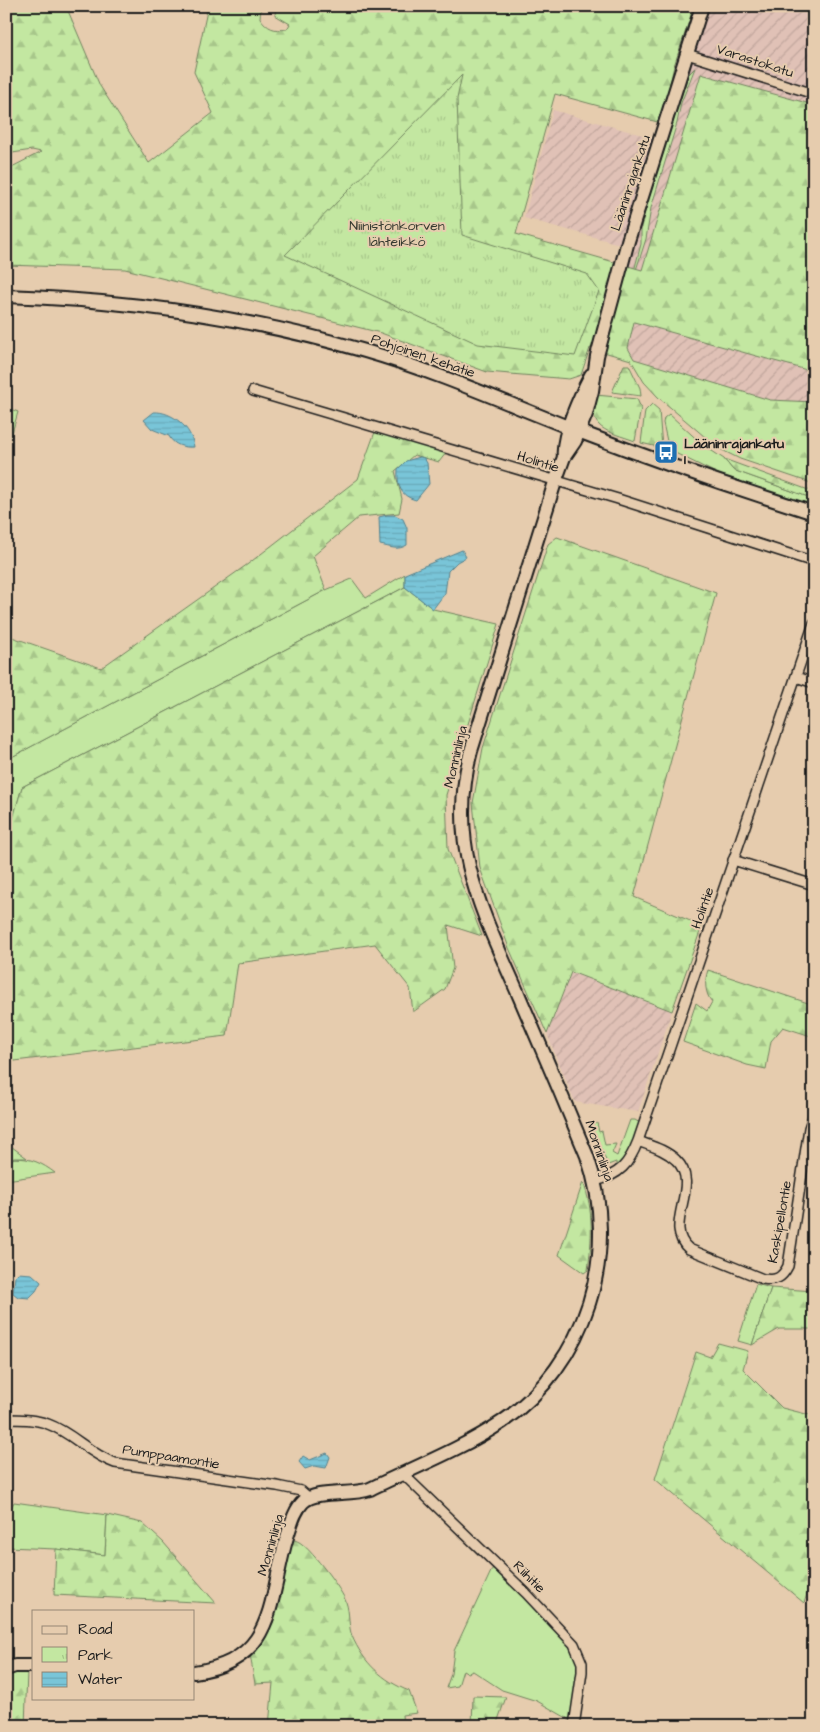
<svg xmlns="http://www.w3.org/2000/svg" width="820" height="1732" font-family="'Architects Daughter',sans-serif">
	<defs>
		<pattern id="industrial-furrows" width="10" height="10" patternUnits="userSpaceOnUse" patternTransform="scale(1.25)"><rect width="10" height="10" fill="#e0c1b6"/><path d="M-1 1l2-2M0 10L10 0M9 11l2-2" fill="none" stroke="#c0a59c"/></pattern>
		<pattern id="forest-firs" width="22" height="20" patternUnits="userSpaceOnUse" patternTransform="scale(1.25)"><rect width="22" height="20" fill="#c3e7a1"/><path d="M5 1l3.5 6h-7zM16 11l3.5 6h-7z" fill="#a7c68a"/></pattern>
		<pattern id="park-tufts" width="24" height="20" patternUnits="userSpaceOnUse" patternTransform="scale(1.25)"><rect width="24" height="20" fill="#c3e7a1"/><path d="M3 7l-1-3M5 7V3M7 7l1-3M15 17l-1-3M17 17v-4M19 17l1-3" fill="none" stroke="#a7c68a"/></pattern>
		<pattern id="water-rules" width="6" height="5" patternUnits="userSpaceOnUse" patternTransform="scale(1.25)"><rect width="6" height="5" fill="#79c5d8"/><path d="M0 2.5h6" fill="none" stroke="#68a9b9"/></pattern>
	</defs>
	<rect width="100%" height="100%" fill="#e6ccae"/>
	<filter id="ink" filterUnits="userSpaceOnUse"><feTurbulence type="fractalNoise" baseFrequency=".02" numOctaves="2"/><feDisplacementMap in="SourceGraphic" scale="10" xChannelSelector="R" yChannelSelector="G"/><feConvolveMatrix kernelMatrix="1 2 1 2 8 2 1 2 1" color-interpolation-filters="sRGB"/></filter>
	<g filter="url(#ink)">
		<path fill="url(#industrial-furrows)" d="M710 6H814V414L605 351 634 248 524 218 553 110 667 142Z
			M571 972 672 1011 638 1112 575 1102 547 1034Z"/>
		<path fill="#c3e7a1" stroke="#70825e" d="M695 68 681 103 677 123 651 208 646 239 627 298 641 244V227L646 207 688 75Z
			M669 414 703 445 724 459 733 470 814 499V507L718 474 669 450 663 423 664 418Z
			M405 574V587L22 787 6 843V760L326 590 352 579 366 598Z
			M630 1120H635L640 1123 631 1151 616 1170V1162L608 1165 590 1125 597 1123 599 1132 602 1131 605 1145 616 1144 612 1153 617 1156Z
			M14 1158C31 1158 42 1163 55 1173L6 1180V1163Z
			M756 1284 771 1288 752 1345 738 1341Z
			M14 1502 107 1515 105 1555 56 1549 6 1547V1517Z
			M494 1565C515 1587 577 1639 579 1667 580 1684 574 1704 572 1721L537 1701 502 1690 473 1671 468 1673 463 1670 458 1686 446 1688 451 1674 454 1651Z"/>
		<path fill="url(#forest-firs)" stroke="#70825e" d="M6 6H66L100 86 149 163 213 113 194 72 208 6H261L260 18C268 29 274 31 287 29L290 24 275 15 276 6H694L674 66 661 123 555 94 516 234 642 270 701 74 814 105V372L634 322 628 348 634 359 770 400 814 402V484L740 459 718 448 658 397 644 382 631 360 590 348 581 375 569 379 487 372 381 333 125 269 6 265V170L41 152 32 150 6 154Z
			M624 365H629L640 388 641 396 612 392Z
			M596 395 637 399 641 408 635 441C608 431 586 430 596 395Z
			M652 404 659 410 662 448 641 443 645 411Z
			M6 407 18 412 6 454Z
			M375 432 446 453 439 462 414 455 395 471 402 499 399 513 359 517 313 556 326 590 6 760V635L101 668 248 564 358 479Z
			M724 459 814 492V499L733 470Z
			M557 537 716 593 634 897 702 926 672 1011 571 972 547 1034 509 948 480 868 473 803 483 748 548 544Z
			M405 587 433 609 499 624 446 795 448 849 482 936 448 925 453 968 445 989 413 1012 410 988 375 944 238 963 227 1036 6 1062V843L22 787Z
			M708 970 814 1005V1037L783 1027 771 1041 766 1069 747 1065 683 1042 696 1003 707 1011 712 1002C705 994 704 981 708 970Z
			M6 1142 8 1144 27 1158H14L6 1163Z
			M583 1182C594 1210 592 1240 588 1270L584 1273 559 1255Z
			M771 1288 814 1291V1329H779L752 1345Z
			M718 1343 748 1351 743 1369 782 1408 814 1416V1573L804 1603 655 1479 696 1352 710 1357Z
			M107 1515 142 1523 163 1542 216 1603 54 1595 56 1549 105 1555Z
			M292 1539C295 1540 300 1542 302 1544 312 1551 343 1591 346 1602 350 1613 348 1626 352 1636 363 1662 383 1681 409 1691L417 1713 402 1715 403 1726H269L273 1683 255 1684 250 1654 263 1640 273 1623Z
			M14 1671H27L25 1726H6V1674Z
			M473 1696 506 1697 496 1726H472Z"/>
		<path fill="url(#park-tufts)" stroke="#70825e" d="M462 75 457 99 462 235 587 274 599 291 575 356 478 344 285 255Z"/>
		<path fill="url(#water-rules)" stroke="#54818d" d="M154 412C172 411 192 428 194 447 184 448 173 445 169 436L152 429 144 420Z
			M420 457 424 458 427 463 429 484 416 500C400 496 397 485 398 469L406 461Z
			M387 515H395L403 519 407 528V545C397 551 391 547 380 545L379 517Z
			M462 550 466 557 457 562 448 571 445 593 433 609 405 587V574Z
			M18 1273 32 1274 41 1282 36 1291 29 1298 18 1297 13 1293 15 1276Z
			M327 1453 330 1457 326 1468 314 1466 305 1469 299 1462 303 1456 310 1460Z"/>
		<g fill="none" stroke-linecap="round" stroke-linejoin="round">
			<g stroke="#1c1c1c" stroke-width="12">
				<path id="street" d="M687 54 814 94
					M253 391 618 499 814 562
					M796 677 814 683
					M733 860 814 885
					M638 1141C651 1146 666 1150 676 1160 703 1185 661 1226 689 1249L763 1279C776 1281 782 1278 788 1266L809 1128 814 1114
					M595 1181C620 1175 629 1164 638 1141L814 623
					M6 1419C20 1419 35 1419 48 1424 73 1433 89 1454 115 1463L277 1486 301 1491 309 1498
					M402 1473 526 1593 574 1644 582 1663V1672L574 1726"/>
			</g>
			<g stroke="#1c1c1c" stroke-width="16">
				<path id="secondary" d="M6 296C128 300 248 317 365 351 438 372 508 404 578 431 656 461 735 488 814 513
					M564 457C561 436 581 394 591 375
					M6 1669 15 1666H34
					M194 1672C277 1661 268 1600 287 1537 291 1525 294 1511 303 1502 317 1489 350 1496 370 1489 413 1468 462 1449 502 1422 587 1363 621 1252 587 1156 565 1103 543 1051 520 998 483 913 446 847 471 751L555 482 564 457 575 441 586 414 592 391 597 356 628 241 702 6"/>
			</g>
			<use href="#street" stroke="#e6ccae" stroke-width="9"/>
			<use href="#secondary" stroke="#e6ccae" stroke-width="12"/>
		</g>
	</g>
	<defs>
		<g id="bus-square" transform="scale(1.25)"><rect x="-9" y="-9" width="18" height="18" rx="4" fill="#1f6fb2" stroke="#e6ccae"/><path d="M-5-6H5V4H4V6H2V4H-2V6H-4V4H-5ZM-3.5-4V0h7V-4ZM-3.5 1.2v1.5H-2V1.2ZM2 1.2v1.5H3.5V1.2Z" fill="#fff"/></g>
	</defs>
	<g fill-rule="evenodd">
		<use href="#bus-square" x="666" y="452"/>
	</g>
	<g text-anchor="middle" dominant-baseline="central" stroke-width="4" stroke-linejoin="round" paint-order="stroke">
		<g font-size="14" fill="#1c1c1c" stroke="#e6ccae">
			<text transform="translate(755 61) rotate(18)">Varastokatu</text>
			<text transform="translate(631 183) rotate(-72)">Lääninrajankatu</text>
			<text transform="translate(423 356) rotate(19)">Pohjoinen kehätie</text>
			<text transform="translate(538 462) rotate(17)">Holintie</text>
			<text transform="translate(456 757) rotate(-77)">Monninlinja</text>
			<text transform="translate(703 908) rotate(-71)">Holintie</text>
			<text transform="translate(599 1151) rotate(71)">Monninlinja</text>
			<text transform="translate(780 1222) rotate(-80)">Kaskipellontie</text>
			<text transform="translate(171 1457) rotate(9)">Pumppaamontie</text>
			<text transform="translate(271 1545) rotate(-74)">Monninlinja</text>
			<text transform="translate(529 1577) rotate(45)">Riihitie</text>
		</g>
		<g font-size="14" fill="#353a30" stroke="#e6ccae">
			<text x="397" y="226">Niinistönkorven<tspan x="397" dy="16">lähteikkö</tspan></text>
		</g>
		<g font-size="14" font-weight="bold" fill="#1c1c1c" stroke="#e6ccae" text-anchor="start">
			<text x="684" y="444">Lääninrajankatu<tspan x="684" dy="16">I</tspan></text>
		</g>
	</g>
	<rect width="820" height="1732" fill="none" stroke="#e6ccae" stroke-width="25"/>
	<rect x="12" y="12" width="795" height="1707" fill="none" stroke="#1c1c1c" stroke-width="2" filter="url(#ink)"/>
	<rect x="32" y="1610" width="162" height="90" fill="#e6ccae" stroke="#958674"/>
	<rect x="42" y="1626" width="25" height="8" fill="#e6ccae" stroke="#958674"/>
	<text x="78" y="1634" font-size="15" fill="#1c1c1c">Road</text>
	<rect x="42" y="1647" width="25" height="15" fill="url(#park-tufts)" stroke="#958674"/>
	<text x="78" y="1660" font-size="15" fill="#1c1c1c">Park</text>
	<rect x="42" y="1672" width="25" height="15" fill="url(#water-rules)" stroke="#958674"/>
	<text x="78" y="1684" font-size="15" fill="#1c1c1c">Water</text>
</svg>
